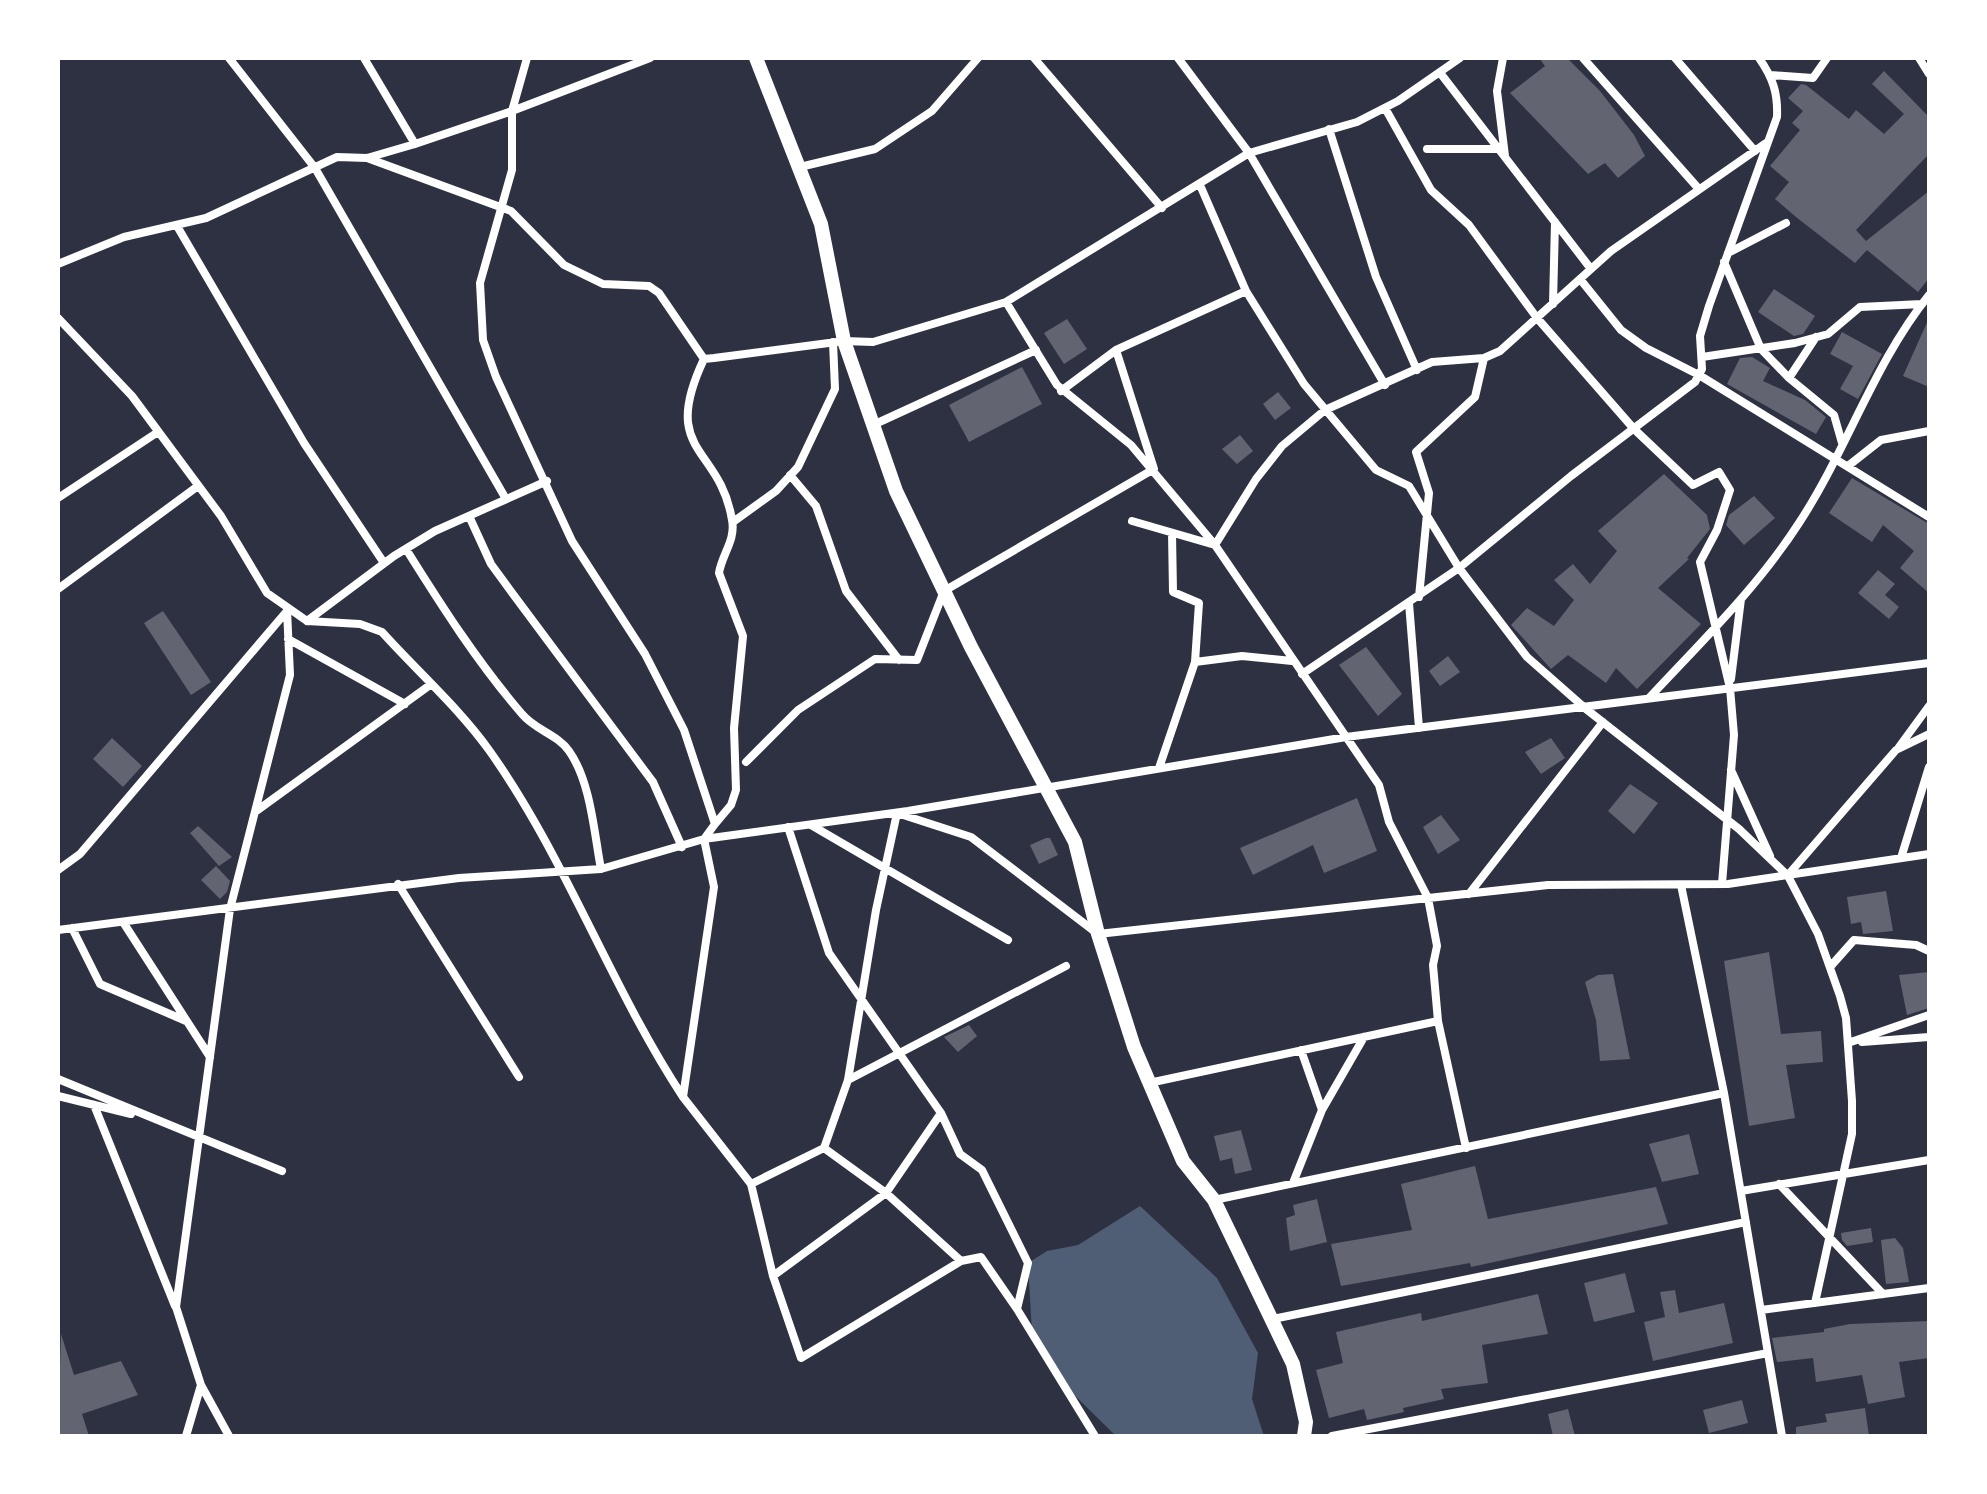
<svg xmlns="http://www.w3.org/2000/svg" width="1987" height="1494" font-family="'Titillium Web',sans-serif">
	<rect width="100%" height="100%" fill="#2d3142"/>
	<path fill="#4f5d75" d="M1140 1206 1217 1278 1258 1353 1252 1399 1264 1436H1116L1063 1384 1032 1333 1028 1263 1047 1251 1078 1245Z"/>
	<path fill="#626471" d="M1539 58H1567L1600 91 1634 135 1645 156 1618 178 1605 163 1588 174 1510 93 1545 66Z
		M1884 71 1929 117V154L1856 230 1866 241 1929 191V278L1918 292 1867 250 1855 263 1796 217 1775 199 1789 182 1770 166 1800 130 1792 123 1803 111 1788 98 1801 84 1806 85 1849 119 1856 110 1884 134 1904 114 1872 84Z
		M1774 289 1815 316 1803 334 1794 336 1758 312Z
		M1929 318V387L1903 376Z
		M1067 319 1087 349 1064 364 1044 333Z
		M1842 332 1882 354 1858 399 1840 389 1853 366 1830 354Z
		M1752 357 1770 368 1763 381 1805 400 1826 417 1816 434 1727 384 1740 358Z
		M1022 367 1042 404 969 442 949 405Z
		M1278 392 1291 408 1275 420 1263 404Z
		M1240 435 1253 451 1237 464 1222 449Z
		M1664 474 1707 515 1710 529 1687 558 1689 559 1658 588 1701 624 1637 689 1616 668 1606 683 1568 655 1551 669 1511 625 1527 608 1554 626 1574 600 1554 580 1573 564 1590 584 1617 551 1598 531Z
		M1852 478 1929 524V593L1900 568 1914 551 1883 525 1872 542 1829 513Z
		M1754 496 1775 518 1744 545 1726 525 1729 515Z
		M1878 570 1895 584 1885 595 1899 607 1889 619 1858 593Z
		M163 611 211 682 191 695 144 623Z
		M1366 647 1402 694 1378 716 1339 665Z
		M1448 656 1460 672 1440 686 1429 671Z
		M112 738 142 766 123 787 93 759Z
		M1551 738 1565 758 1541 774 1525 752Z
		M1630 784 1658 803 1634 834 1608 811Z
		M1357 798 1377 851 1324 873 1313 845 1253 875 1240 848Z
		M1441 815 1460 840 1438 854 1423 827Z
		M198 826 232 857 219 866 190 833Z
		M1046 838H1050L1058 855 1039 864 1030 845Z
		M216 866 230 881 227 892 220 899 201 880Z
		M1886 891 1893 931 1863 934 1861 922 1851 924 1847 897Z
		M1769 952 1781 1034 1821 1031 1823 1062 1786 1065 1795 1118 1749 1126 1724 961Z
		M1929 972V1008L1907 1015 1899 975Z
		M1613 974 1630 1059 1600 1061 1596 1020 1585 982 1598 975Z
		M969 1025 977 1036 958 1052 944 1037Z
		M1241 1130 1252 1170 1235 1174 1232 1158 1220 1161 1214 1136Z
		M1689 1134 1699 1174 1662 1182 1649 1144Z
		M1475 1166 1488 1219 1656 1187 1668 1224 1471 1267 1470 1263 1341 1286 1331 1244 1412 1230 1401 1184Z
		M1317 1199 1327 1242 1290 1251 1286 1218 1295 1215 1293 1205Z
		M1871 1228 1873 1242 1847 1246 1842 1240 1841 1233Z
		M1895 1238 1903 1248 1909 1282 1886 1284 1881 1240Z
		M1625 1273 1635 1312 1594 1322 1584 1283Z
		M1675 1290 1679 1313 1724 1303 1733 1343 1653 1361 1644 1322 1665 1317 1660 1292Z
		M1538 1294 1548 1334 1482 1345 1488 1383 1441 1389 1444 1399 1403 1408 1404 1412 1367 1420 1364 1409 1329 1418 1316 1370 1343 1363 1336 1332 1421 1313 1422 1321Z
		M1929 1321V1358L1899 1362 1905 1397 1868 1404 1862 1375 1816 1382 1813 1358 1777 1362 1772 1338 1824 1332V1329L1850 1324Z
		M61 1334 74 1375 121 1361 138 1395 82 1414 89 1436H58Z
		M1742 1400 1748 1423 1709 1433 1703 1410Z
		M1865 1408 1869 1436H1796V1427L1827 1422 1825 1414Z
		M1568 1409 1575 1436H1553L1548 1414Z"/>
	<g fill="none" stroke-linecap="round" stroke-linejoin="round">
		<path stroke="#fff" stroke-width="8" d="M229 58 315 168 506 499
			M364 58 415 144
			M1034 58 1162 208
			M1178 58 1249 153 1385 385
			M1503 58 1497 91 1505 156
			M1583 58 1698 188
			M1675 58 1755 151
			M1919 58 1929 74
			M1441 74 1591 269
			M1771 75 1813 78 1827 58
			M1385 108 1431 190 1469 225 1537 318 1634 429 1693 485 1719 472 1730 490 1717 530 1700 562 1730 688 1734 735 1722 884
			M1329 129 1376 277 1417 370
			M1427 149H1499
			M367 158 511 211 564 265 603 284 649 286 659 293 704 359 714 358 844 341 873 342 1006 302 1249 153 1357 122 1398 101 1460 58
			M800 167 875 149 932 111 978 58
			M1200 185 1246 291 1304 384 1376 470 1409 486 1459 568 1527 657 1586 709 1739 829 1788 876 1818 934 1840 996 1846 1018 1852 1101V1134L1815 1303
			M177 226 304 443 384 563
			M1728 253 1786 223
			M1724 262 1761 349 1789 378 1834 415 1842 443
			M58 264 124 237 206 218 337 157 367 158 415 144 512 111 650 58
			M1580 279 1621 330 1646 348 1699 375 1929 517
			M1006 302 1057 385 1131 445 1215 545 1379 785 1389 822 1428 898 1437 946 1433 965 1438 1021 1466 1148
			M1553 304 1555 222
			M58 318 132 396 221 516 267 593 307 621 360 624 382 632C417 671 459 708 489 750 566 858 610 986 683 1097L714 887 704 839 715 824 684 730 645 654 572 541 496 377 483 340 480 283 512 170V111L527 58
			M1702 357 1795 343 1828 334 1860 307 1922 304
			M704 359C659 454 720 445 732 520 736 540 722 554 719 573L743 636 734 728 736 790 731 805 715 824
			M1789 378 1816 337
			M1061 391 1116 350 1246 291
			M873 425 1036 350
			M1848 466 1881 440 1929 431
			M790 475 816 506 846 591 899 660
			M58 498 158 432
			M469 516 491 564 510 590 653 782 682 847
			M1132 521 1215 545 1256 479 1282 446 1325 410 1432 362 1484 358 1500 351 1611 251 1766 143
			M733 522 776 491 798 467 835 389 833 342
			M1172 533 1173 592 1199 603 1195 662
			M406 549C441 605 478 663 522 714 535 730 557 734 569 751 591 782 594 833 601 869
			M58 589 198 486
			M1419 597 1429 493 1416 452 1475 397 1484 358
			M1409 603 1419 728
			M307 621 394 556 435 531 547 481
			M288 639 405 704
			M1302 674 1459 568 1571 476 1695 382 1702 369 1700 336 1709 306 1777 117C1778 93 1773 78 1759 58
			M1731 679 1741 599
			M1649 698C1701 642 1757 588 1799 523 1847 450 1874 363 1929 295
			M1899 747 1929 706
			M746 762 798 710 875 659 917 660 944 591 1154 469 1116 350
			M1159 768 1195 662 1242 656 1292 661
			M1731 770 1770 856
			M255 812 430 685
			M811 825 1008 940
			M1901 858 1929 767
			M58 870 80 854 287 611
			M1788 875 1896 750 1929 734
			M398 884 519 1077
			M1681 885 1724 1093 1782 1436
			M1469 894 1603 722
			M123 922 210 1057
			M72 928 100 984 186 1021
			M58 930 459 878 601 869 704 839 908 811 1346 737 1929 663
			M1830 967 1854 940 1916 945 1929 951
			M1862 1042 1929 1037
			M1848 1043 1929 1015
			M58 1079 282 1171
			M848 1080 1066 966
			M1149 1083 1438 1021
			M58 1096 131 1114
			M683 1097 751 1184 773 1276 801 1358 961 1261 981 1257 1017 1309 1028 1263 982 1170 960 1154 941 1113
			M94 1105 175 1306
			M1322 1110 1364 1037
			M824 1148 886 1193 961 1261
			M1293 1183 1322 1110 1301 1050
			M751 1184 824 1148 848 1080 876 910 897 813 971 837 1098 934 1548 885 1728 884 1929 854
			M1779 1184 1883 1294
			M1741 1191 1929 1160
			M1214 1200 1724 1093
			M773 1276 886 1193 941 1113 829 953 788 827
			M1017 1309 1095 1436
			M1761 1310 1929 1288
			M1273 1319 1746 1222
			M201 1385 176 1307 230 909 290 675 287 610
			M186 1436 201 1385 229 1436
			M1332 1436 1768 1353"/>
		<path stroke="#fff" stroke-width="14" d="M756 58 821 224 844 341 896 491 971 647 1075 842 1098 934 1134 1047 1183 1161 1214 1200 1293 1364 1306 1422 1304 1436"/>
	</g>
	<rect width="1987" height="1494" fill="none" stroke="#ffffff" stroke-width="120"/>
</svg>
